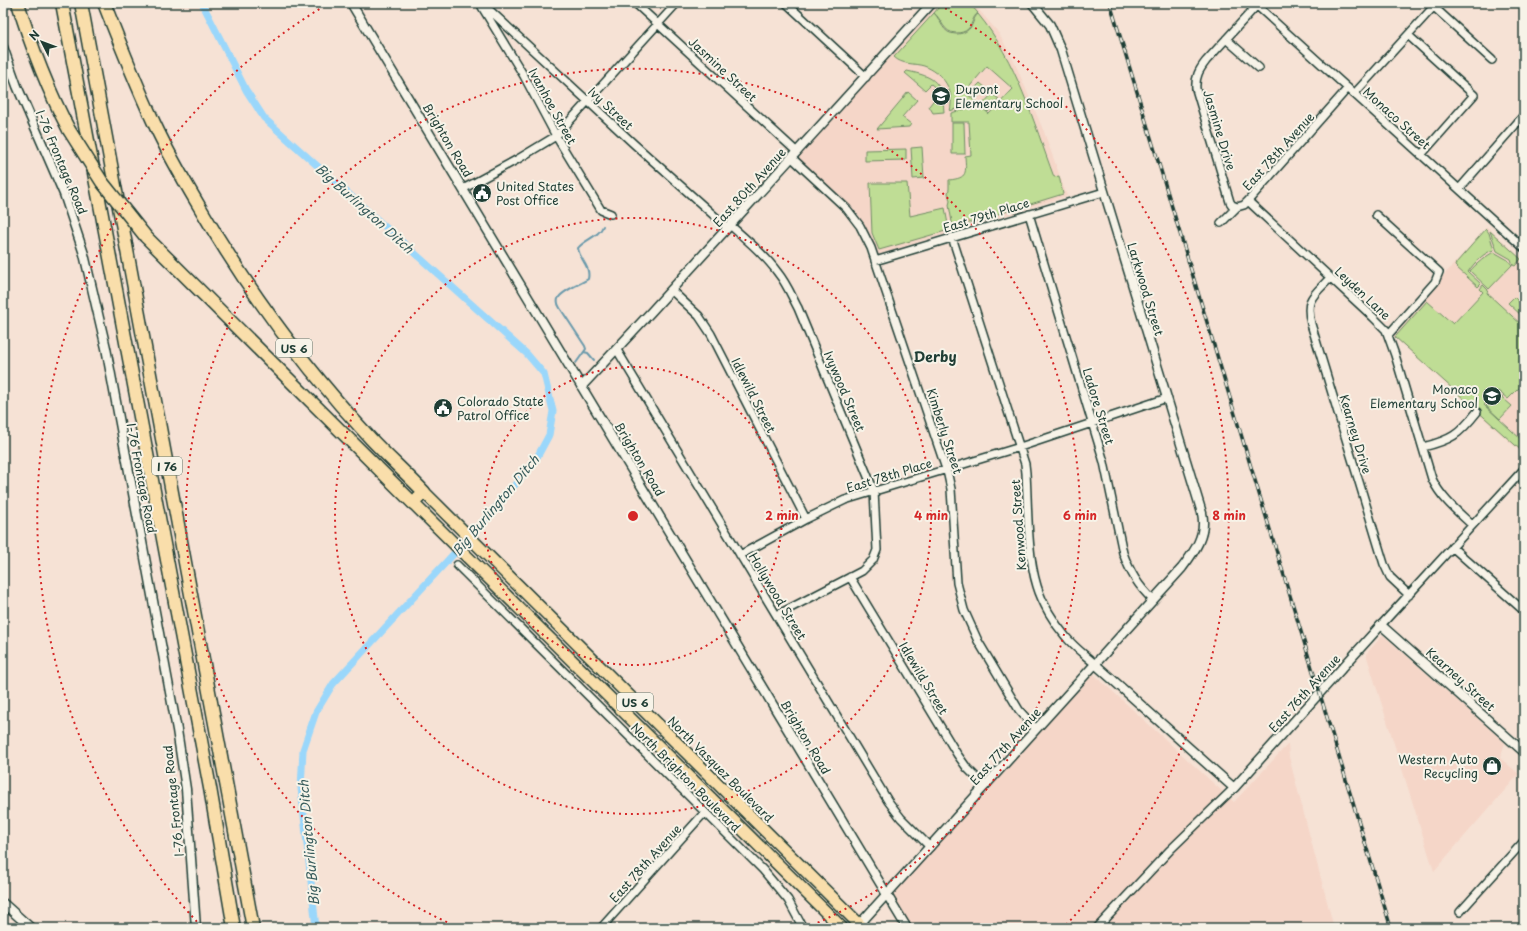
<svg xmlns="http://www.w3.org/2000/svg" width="1527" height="931" font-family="'Playpen Sans',sans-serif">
	<rect width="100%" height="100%" fill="#f6e2d5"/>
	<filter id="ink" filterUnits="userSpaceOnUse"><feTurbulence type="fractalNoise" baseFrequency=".025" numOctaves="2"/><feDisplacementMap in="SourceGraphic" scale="8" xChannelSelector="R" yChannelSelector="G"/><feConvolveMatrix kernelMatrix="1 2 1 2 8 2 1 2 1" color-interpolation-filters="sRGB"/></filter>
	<g filter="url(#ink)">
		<path fill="#f5d6c8" d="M939 3H973L998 32 1014 61 1044 132 1067 196 877 255 868 231 860 217 851 206 797 157Z
			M1487 227 1524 260V455L1391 334Z
			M1383 635 1505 743 1500 758 1519 774 1434 871 1366 654Z
			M1089 670 1234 802 1288 744 1289 757 1334 928H907L888 896Z"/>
		<path fill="#bfdd95" stroke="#6f8d64" d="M942 3H969L978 13C972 17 973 24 968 29 965 32 960 33 956 33 943 33 942 19 934 13Z
			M934 13C942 21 942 34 956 34 962 34 966 32 970 28 974 23 973 18 978 14 1017 61 1033 121 1054 177L1059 176 1063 194 953 228 949 205 950 201 948 193 949 189V180C968 178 966 173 965 156L971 155 969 122H951V113L979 105 989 114 1013 89 987 66 965 92 976 102 950 111C955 90 943 73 924 66 914 63 902 65 894 57Z
			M907 71C936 77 942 82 944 112L933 113 929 106 940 92 931 84 925 90 905 73Z
			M980 83 986 88 975 100 969 94Z
			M908 92 917 100 902 117 911 124 909 127 877 129Z
			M992 94 999 99 988 112 981 106Z
			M952 123H964L965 154H952Z
			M922 147 924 178 913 179 911 148Z
			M906 149V160L865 161V150Z
			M870 183H907L910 216 945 208 949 230 879 250 872 233Z
			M1486 229 1489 233 1494 250C1484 252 1474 263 1468 272L1481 284 1478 287 1455 266 1456 263Z
			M1490 231 1521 259 1515 266 1513 265 1511 259 1497 251Z
			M1494 252 1508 260 1512 265 1489 289 1470 271C1475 265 1487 255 1494 252Z
			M1483 285 1488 290 1487 293 1524 327V383L1508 399 1498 391 1484 405 1524 442V453L1395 337 1427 301 1453 324 1483 292 1480 289Z
			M1514 297 1524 307V318L1508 303Z
			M1497 393 1512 406 1500 419 1486 406Z"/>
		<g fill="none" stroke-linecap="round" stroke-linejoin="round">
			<path stroke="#6999ab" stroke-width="2" d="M584 352 588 353 594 360
				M576 363 586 349 585 346 560 308C558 305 557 302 558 299 561 291 581 284 588 279 591 266 579 259 578 248 585 239 599 237 603 226"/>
			<path stroke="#9ad7fb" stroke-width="7" d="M202 3 246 90 264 118 527 354 544 374 553 411 549 435 535 461 487 518 333 684 316 712 303 750 301 788 316 928"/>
			<g stroke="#1f3d34" stroke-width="10">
				<path id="minor" d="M482 3 634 144 728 228
					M635 3 797 152
					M786 3 866 77
					M1254 3 1524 248
					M482 7 524 76 556 136 601 210 611 214
					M1434 7 1492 60
					M1408 35 1474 95 1421 155
					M1226 39 1259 68
					M1354 94 1437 3
					M791 157 847 209 860 226 871 248 948 475 951 489 957 583 964 610 978 641 1019 710 1036 729
					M463 189 518 159 556 136 677 3
					M1459 189 1524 115
					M1248 201 1373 317 1386 330 1395 355 1432 479C1441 498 1457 511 1472 525
					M1237 207 1232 205 1230 202 1196 89C1195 77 1199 70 1206 61L1259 3
					M1029 214 1104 462 1123 553C1130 572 1138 586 1153 600
					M1376 215 1439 272 1435 282 1388 335
					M1221 223 1237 207 1244 205 1248 201 1348 88
					M730 225C747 240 765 255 778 273 787 284 792 297 798 308L874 491 877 550 873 560 862 571 777 615
					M952 237 1025 464 1026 473C1028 507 1027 554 1037 586 1042 603 1054 623 1066 637 1074 647 1085 655 1095 664
					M875 261 1104 192
					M1330 278C1313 296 1305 298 1311 324L1384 564 1390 577 1409 595
					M671 290 699 316 711 334 806 519
					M617 350 888 801 901 818 930 847
					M1423 447C1451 440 1459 435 1477 412
					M1452 547 1524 611
					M740 555 806 519 845 500 1020 447 1167 398
					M457 565 763 870 788 900 803 928
					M850 577 957 754 967 768 985 786
					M1381 625 1524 469
					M1460 912 1524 841
					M601 928 705 812
					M1097 928 1170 850 1234 788"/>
			</g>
			<g stroke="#1f3d34" stroke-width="11">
				<path id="tertiary" d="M351 3 907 928
					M3 47 17 86 64 194 84 254 106 348 177 730 186 789 196 928
					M582 386 651 312 932 3
					M1095 664 1234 788 1381 625 1524 752
					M3 903 31 928
					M857 927 1182 568C1194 552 1207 535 1202 513L1061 50 1050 25 1032 3"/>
			</g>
			<g stroke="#1f3d34" stroke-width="14">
				<path id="trunk" d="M424 492 863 928
					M413 503 842 928"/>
			</g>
			<g stroke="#1f3d34" stroke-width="15">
				<path id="motorway" d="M18 3C32 49 47 88 69 130
					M62 3 210 788 234 928
					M81 3 253 928
					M104 3C120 44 136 84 154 123 167 151 183 179 199 206 247 289 305 368 371 439 388 457 407 474 424 492L413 503 146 237"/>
			</g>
			<use href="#minor" stroke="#f7f3e8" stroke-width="7"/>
			<use href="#tertiary" stroke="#f7f3e8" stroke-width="8"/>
			<use href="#trunk" stroke="#f9deab" stroke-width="11"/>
			<use href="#motorway" stroke="#f9deab" stroke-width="12"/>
			<g stroke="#1f3d34" stroke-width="3.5">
				<path id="rail" d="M1110 3 1391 928"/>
			</g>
			<use href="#rail" stroke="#f7f3e8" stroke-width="2" stroke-dasharray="6" stroke-linecap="butt"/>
			<g stroke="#1f3d34" stroke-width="15" stroke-linecap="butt">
				<path id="motorway-bridge" d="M69 130 102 182 146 237"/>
			</g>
			<use href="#motorway-bridge" stroke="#f9deab" stroke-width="12"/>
		</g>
	</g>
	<g fill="none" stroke="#d62828" stroke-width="2" stroke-dasharray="2 4">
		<circle cx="633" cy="516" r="149"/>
		<circle cx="633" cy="516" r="298"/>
		<path d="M458 927A447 447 0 1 1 808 927"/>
		<path d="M201 926A596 596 0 0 1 326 5M940 5A596 596 0 0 1 1065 926"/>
	</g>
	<defs>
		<g id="school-disc" transform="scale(1)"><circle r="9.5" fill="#1f3d34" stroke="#f7f3e8"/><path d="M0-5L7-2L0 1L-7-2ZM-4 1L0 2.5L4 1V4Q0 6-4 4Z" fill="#fff"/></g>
		<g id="civic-disc" transform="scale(1)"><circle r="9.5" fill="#1f3d34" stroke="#f7f3e8"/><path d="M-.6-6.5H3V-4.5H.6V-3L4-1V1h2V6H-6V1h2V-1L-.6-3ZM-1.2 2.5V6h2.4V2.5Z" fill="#fff"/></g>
		<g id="shop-disc" transform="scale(1)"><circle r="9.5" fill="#1f3d34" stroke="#f7f3e8"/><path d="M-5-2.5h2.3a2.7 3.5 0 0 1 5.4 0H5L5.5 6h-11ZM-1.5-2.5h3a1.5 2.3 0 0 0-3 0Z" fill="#fff"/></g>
	</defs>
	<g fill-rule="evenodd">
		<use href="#school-disc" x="941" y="96"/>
		<use href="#civic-disc" x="482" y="193"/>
		<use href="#school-disc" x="1492" y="396"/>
		<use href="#civic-disc" x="443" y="408"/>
		<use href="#shop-disc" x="1492" y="766"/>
	</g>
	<g text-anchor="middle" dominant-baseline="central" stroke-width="4" stroke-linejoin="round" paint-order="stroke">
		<g fill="#f7f3e8" stroke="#60746a" stroke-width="1">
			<rect x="276" y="339" width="36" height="18" rx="3"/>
			<rect x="152" y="457" width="30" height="18" rx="3"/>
			<rect x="617" y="693" width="36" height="18" rx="3"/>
		</g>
		<g font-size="11" font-weight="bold" fill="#1f3d34">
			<text x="294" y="348">US 6</text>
			<text x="167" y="466">I 76</text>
			<text x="635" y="702">US 6</text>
		</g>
		<g font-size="12" fill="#1f3d34" stroke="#f7f3e8">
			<text transform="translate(723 69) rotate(43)">Jasmine Street</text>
			<text transform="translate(553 106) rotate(61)">Ivanhoe Street</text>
			<text transform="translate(611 108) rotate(43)">Ivy Street</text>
			<text transform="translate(1397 118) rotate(42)">Monaco Street</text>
			<text transform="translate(1220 130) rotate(73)">Jasmine Drive</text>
			<text transform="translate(448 140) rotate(59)">Brighton Road</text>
			<text transform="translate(1278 151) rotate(-48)">East 78th Avenue</text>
			<text transform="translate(62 162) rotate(67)">I-76 Frontage Road</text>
			<text transform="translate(749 187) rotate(-48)">East 80th Avenue</text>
			<text transform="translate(986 215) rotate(-17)">East 79th Place</text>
			<text transform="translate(1146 289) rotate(73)">Larkwood Street</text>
			<text transform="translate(1363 293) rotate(43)">Leyden Lane</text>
			<text transform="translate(845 391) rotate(67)">Ivywood Street</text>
			<text transform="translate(754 395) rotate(63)">Idlewild Street</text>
			<text transform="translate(1099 406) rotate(73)">Ladore Street</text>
			<text transform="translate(945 431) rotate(72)">Kimberly Street</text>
			<text transform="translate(1356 434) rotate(73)">Kearney Drive</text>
			<text transform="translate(640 459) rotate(59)">Brighton Road</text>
			<text transform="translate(889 475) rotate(-17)">East 78th Place</text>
			<text transform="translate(142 478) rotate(79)">I-76 Frontage Road</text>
			<text transform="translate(1018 525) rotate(-94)">Kenwood Street</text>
			<text transform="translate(778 596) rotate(59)">Hollywood Street</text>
			<text transform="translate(924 678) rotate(59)">Idlewild Street</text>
			<text transform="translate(1461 679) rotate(42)">Kearney Street</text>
			<text transform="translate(1304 693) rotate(-48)">East 76th Avenue</text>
			<text transform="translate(806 737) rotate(59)">Brighton Road</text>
			<text transform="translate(1005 746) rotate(-48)">East 77th Avenue</text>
			<text transform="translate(721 769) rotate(45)">North Vasquez Boulevard</text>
			<text transform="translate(686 777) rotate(45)">North Brighton Boulevard</text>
			<text transform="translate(173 801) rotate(-96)">I-76 Frontage Road</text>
			<text transform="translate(645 863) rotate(-48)">East 78th Avenue</text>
		</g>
		<g font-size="12" fill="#1f3d34" stroke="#f7f3e8" text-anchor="start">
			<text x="955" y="89">Dupont<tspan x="955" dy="14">Elementary School</tspan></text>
			<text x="496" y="186">United States<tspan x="496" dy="14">Post Office</tspan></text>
			<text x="1478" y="389" text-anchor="end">Monaco<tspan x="1478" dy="14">Elementary School</tspan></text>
			<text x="457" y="401">Colorado State<tspan x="457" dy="14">Patrol Office</tspan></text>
			<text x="1478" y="759" text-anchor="end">Western Auto<tspan x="1478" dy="14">Recycling</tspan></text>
		</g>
		<g font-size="13" font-style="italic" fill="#385c5c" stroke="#f7f3e8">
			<text transform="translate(365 208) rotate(42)">Big Burlington Ditch</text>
			<text transform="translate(495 505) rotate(-50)">Big Burlington Ditch</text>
			<text transform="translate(308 843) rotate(-95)">Big Burlington Ditch</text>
		</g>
		<g font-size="14" font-weight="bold" fill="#1f3d34" stroke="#f7f3e8">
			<text x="935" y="356">Derby</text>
		</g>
	</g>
	<circle cx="633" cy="516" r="6" fill="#d62828" stroke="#f7f3e8" stroke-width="2"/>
	<g font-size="12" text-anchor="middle" font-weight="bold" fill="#d62828" stroke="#f7f3e8" stroke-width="4" stroke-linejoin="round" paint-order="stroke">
		<text x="782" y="520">2 min</text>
		<text x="931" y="520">4 min</text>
		<text x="1080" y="520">6 min</text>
		<text x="1229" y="520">8 min</text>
	</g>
	<rect width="1527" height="931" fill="none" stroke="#f7f3e8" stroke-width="16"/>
	<rect x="8" y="8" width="1511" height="915" fill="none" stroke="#1f3d34" stroke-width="1.5" filter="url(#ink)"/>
	<g transform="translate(42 42) rotate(312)" stroke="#f7f3e8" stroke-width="3" paint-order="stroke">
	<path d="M0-3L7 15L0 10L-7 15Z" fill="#1f3d34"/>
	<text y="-6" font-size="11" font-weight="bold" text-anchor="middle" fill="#1f3d34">N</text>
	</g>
</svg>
